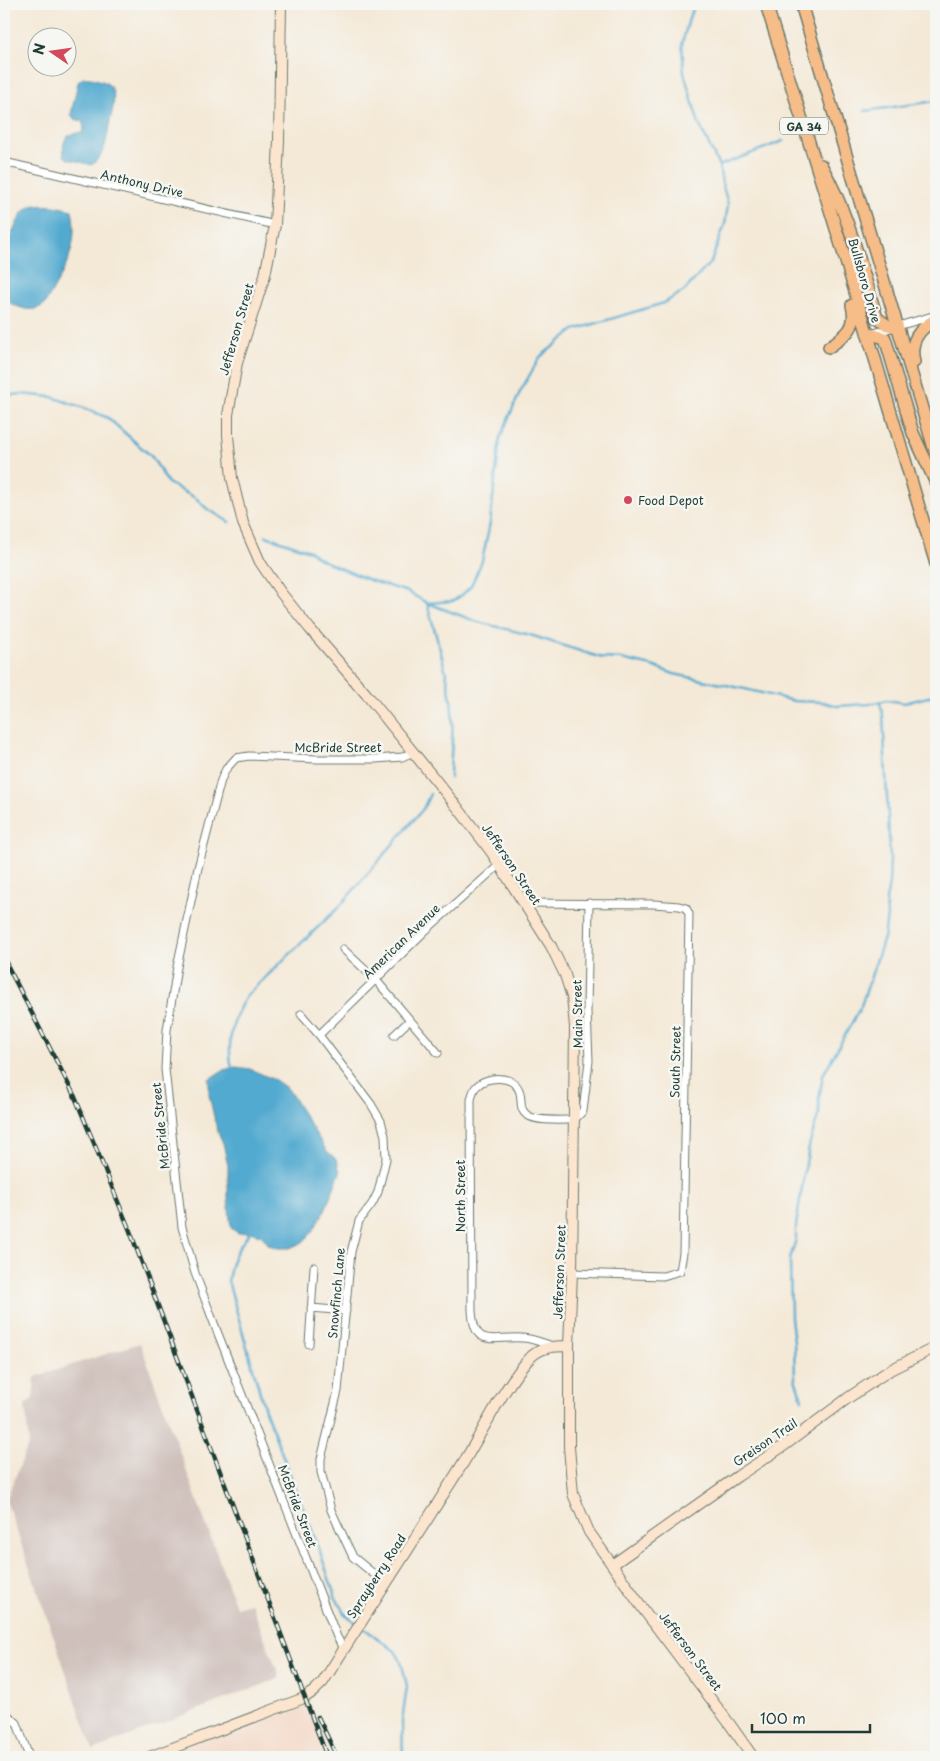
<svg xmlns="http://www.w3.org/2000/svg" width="940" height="1761" font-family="'Playpen Sans',sans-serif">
	<rect width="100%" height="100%" fill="#f6f6f2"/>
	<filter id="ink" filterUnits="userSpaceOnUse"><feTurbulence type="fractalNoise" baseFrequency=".02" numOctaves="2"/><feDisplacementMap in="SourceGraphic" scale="10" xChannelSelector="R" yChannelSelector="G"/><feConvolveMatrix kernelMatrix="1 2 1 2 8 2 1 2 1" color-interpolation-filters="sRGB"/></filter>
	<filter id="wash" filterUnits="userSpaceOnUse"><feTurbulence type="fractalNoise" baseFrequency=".0096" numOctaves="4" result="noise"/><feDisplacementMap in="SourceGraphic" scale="20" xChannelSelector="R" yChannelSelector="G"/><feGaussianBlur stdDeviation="1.12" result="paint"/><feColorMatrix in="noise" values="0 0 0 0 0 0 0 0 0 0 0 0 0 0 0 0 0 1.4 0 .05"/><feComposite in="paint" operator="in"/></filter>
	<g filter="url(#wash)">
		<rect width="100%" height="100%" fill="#f4e9d7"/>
		<path fill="#f3d4bf" d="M306 1697 332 1757H145Z"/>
		<path fill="#cfc0bb" d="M140 1343 236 1607 251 1603 280 1678 93 1750 6 1500 29 1443 25 1405 33 1398 35 1377Z"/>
		<path fill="#53aad0" stroke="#397482" d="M83 78C90 77 95 79 102 81 122 88 111 112 109 127 106 143 105 154 92 165L68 159 64 156C62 140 65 133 82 133L84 128 82 121 74 119 71 114 78 82Z
			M37 205 55 206 72 210C80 249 63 272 45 304 31 315 18 307 4 300V254L6 245 22 213 31 206Z
			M236 1067 250 1069 275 1080 288 1089 326 1150 337 1160 340 1173 325 1210 312 1233 303 1242 290 1248H277L269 1245 262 1236 250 1232 238 1233 231 1228 228 1200V1166L223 1143 217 1130 209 1095V1079L223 1070Z"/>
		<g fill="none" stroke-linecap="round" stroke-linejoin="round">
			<path stroke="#53aad0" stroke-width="2.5" d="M865 111 936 101
				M719 166 783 141
				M4 396 21 394 52 397 87 409 108 418 152 457 168 483 197 499 206 508 229 522
				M266 536 310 551 320 559 337 567 372 581 408 592 427 603 478 622 530 635 602 658 621 659 652 666 674 674 745 689 794 701 823 702 837 706 870 704 887 700 904 703 936 695
				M427 603 453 601 462 595 471 586 482 561 490 523 500 438 520 392 540 357 574 330 664 303 684 291 711 262 725 224 728 204 722 183 719 166 699 124 684 73 682 44 690 15 696 4
				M427 603C436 637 450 678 452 712 454 734 450 756 450 778
				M232 1069C226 1042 232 1019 246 996L339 907 423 809 430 794
				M250 1232C235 1252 232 1257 228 1281L265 1410 318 1546 335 1596 344 1613 356 1623
				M802 1399 795 1379 794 1342 791 1318 790 1259 796 1239V1226L804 1174 810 1142 819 1113V1098L823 1075 861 1006 884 938 887 916 886 900 889 884 890 858 883 715 880 703
				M365 1629 395 1651 401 1661 407 1686 402 1722 403 1757"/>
		</g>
	</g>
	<g filter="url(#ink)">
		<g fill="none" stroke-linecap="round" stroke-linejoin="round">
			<g stroke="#6a796d" stroke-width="9">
				<path id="street" d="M4 162 275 225
					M874 333 936 315
					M524 903 654 904 679 906 686 908 689 914 683 1253 680 1271 663 1276 572 1273
					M343 949 376 980 438 1053
					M301 1014 319 1035 371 1104 381 1121 385 1136 386 1159 378 1192 372 1204 359 1221 351 1252 338 1391 321 1459V1472L331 1510 353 1557 386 1584
					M319 1035 423 933 499 865
					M394 1035 410 1020
					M311 1308 346 1311
					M309 1344 314 1267
					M552 1346C543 1343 532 1338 522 1338 493 1336 474 1350 472 1310L471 1100C472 1095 473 1089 477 1086 487 1076 513 1075 519 1090 523 1098 518 1109 527 1115 537 1122 562 1120 574 1120L583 1111 589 1061 587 1012 589 903
					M344 1650 337 1637 217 1331 195 1273 182 1227 165 1069 167 1030 177 967 198 868 221 780 226 769 236 758 249 756 317 759H376L402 757 413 752
					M4 1712 17 1723 29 1757"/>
			</g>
			<g stroke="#6a796d" stroke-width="12">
				<path id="secondary" d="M281 4 279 141 275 225 265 275 237 363 228 415V435L232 478 243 523 260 562 281 593 310 629 367 695 458 808 492 853 551 946 565 975 572 997 575 1027 572 1273 569 1346V1447L573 1494 589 1532 646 1613 729 1723 753 1757
					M612 1565 738 1476 785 1445 848 1398 890 1370 936 1347
					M149 1757 304 1698 314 1691 323 1682C370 1608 418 1535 465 1460 484 1429 504 1387 528 1360 539 1347 552 1346 569 1346"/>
			</g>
			<g stroke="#6a796d" stroke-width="14">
				<path id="primary" d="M766 4 842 248 936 564
					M801 4 936 455
					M821 165C848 212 861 266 877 318L887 325 896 327
					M870 334 885 338 913 433 936 483
					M829 347C846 335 858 328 852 305
					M914 362C909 341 919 329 936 319"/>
			</g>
			<use href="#street" stroke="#fff" stroke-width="7"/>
			<use href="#secondary" stroke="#fce5cf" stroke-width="10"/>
			<use href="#primary" stroke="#f7bd88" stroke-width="11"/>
			<g stroke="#1f3d34" stroke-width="4.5">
				<path id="rail" d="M4 959 75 1097 130 1231 327 1757
					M318 1717 337 1757"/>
			</g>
			<use href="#rail" stroke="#f6f6f2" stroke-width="2.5" stroke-dasharray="8" stroke-linecap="butt"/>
		</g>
	</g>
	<circle fill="#d1495b" stroke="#f6f6f2" stroke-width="2" cx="628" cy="500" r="5"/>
	<g text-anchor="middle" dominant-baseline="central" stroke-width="5" stroke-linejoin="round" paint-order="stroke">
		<rect fill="#f6f6f2" stroke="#60746d" stroke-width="1" x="780" y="117.5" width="48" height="17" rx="4"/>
		<g font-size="11" font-weight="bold" fill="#1f3d34">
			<text x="804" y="126">GA 34</text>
		</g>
		<g font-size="12" fill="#1f3d34" stroke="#f6f6f2">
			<text transform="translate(142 183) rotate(13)">Anthony Drive</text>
			<text transform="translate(865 280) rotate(74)">Bullsboro Drive</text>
			<text transform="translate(236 329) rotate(-74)">Jefferson Street</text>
			<text x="338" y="747">McBride Street</text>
			<text transform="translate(512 864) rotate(56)">Jefferson Street</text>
			<text transform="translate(401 941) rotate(-44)">American Avenue</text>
			<text transform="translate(577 1014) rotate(-91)">Main Street</text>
			<text transform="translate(675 1062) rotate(-89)">South Street</text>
			<text transform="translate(160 1126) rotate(-96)">McBride Street</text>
			<text transform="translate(460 1196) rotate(-90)">North Street</text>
			<text transform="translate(559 1272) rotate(-88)">Jefferson Street</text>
			<text transform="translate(336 1293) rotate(-85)">Snowfinch Lane</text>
			<text transform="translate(765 1442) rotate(-34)">Greison Trail</text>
			<text transform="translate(298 1506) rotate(69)">McBride Street</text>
			<text transform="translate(376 1576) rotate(-57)">Sprayberry Road</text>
			<text transform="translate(691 1651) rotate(53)">Jefferson Street</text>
		</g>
		<g font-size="12" fill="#1f3d34" stroke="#f6f6f2" text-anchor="start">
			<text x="638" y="500">Food Depot</text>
		</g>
	</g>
	<rect width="940" height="1761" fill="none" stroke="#f6f6f2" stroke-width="20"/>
	<g transform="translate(52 52) rotate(283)"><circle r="24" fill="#f6f6f2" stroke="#a0aca6"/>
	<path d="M0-4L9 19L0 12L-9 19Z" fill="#d1495b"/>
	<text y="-8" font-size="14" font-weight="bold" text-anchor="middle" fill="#1f3d34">N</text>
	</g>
	<path d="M752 1724v8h118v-8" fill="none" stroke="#1f3d34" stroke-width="2.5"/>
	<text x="760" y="1724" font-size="15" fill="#1f3d34" stroke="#f6f6f2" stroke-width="4" paint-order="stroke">100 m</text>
</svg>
